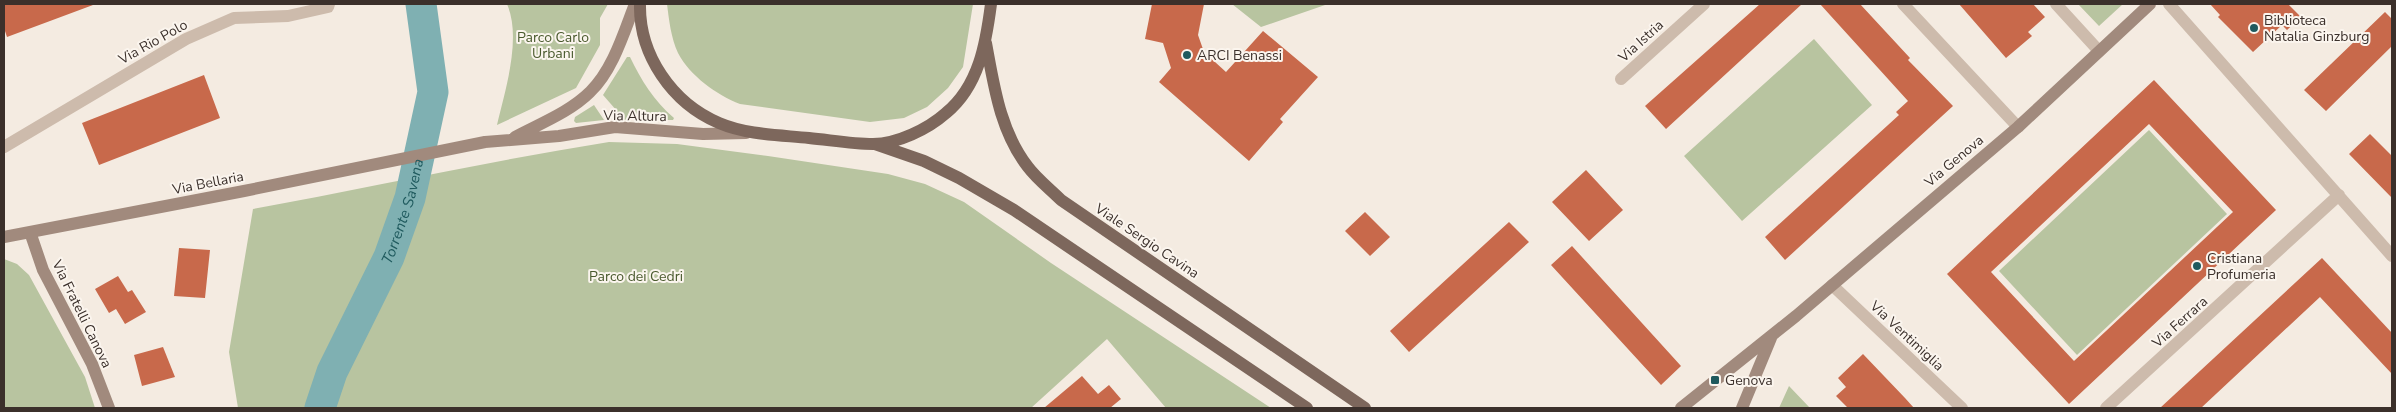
<svg xmlns="http://www.w3.org/2000/svg" width="2396" height="412" font-family="'Nunito Sans',sans-serif">
	<rect width="100%" height="100%" fill="#f4ebe1"/>
	<path fill="#b8c4a0" d="M507 4H608L600 18V45L576 88 497 125C505 91 522 38 507 4Z
		M667 4H973L963 67 948 88 927 107 904 118 870 122 740 104C717 95 690 76 678 53 671 38 669 20 667 4Z
		M1232 4H1328L1261 27Z
		M2078 4H2123L2099 26Z
		M1814 39 1872 105 1742 221 1684 156Z
		M627 57H630C641 80 654 101 674 118L673 120H618L617 111 603 95Z
		M594 105 604 120 576 123 574 121 575 117Z
		M2149 130 2227 214 2077 355 1999 271Z
		M609 142 677 144 768 156 888 174 925 184 964 202 1051 263 1271 408H1166L1107 339 1031 408H238L229 352 253 209C372 187 490 161 609 142Z
		M4 259 17 264 29 275 85 377 95 408H4Z
		M1789 386 1810 408H1779Z"/>
	<g fill="none" stroke-linecap="round" stroke-linejoin="round">
		<path stroke="#7fb0b2" stroke-width="31" id="s1" d="M320 408 332 372 389 257 410 198 433 92 421 4"/>
	</g>
	<path fill="#c8694b" fill-rule="evenodd" d="M4 4H93V5L7 37 4 28Z
		M1152 4H1204L1198 35 1204 52 1226 72 1263 31 1318 77 1280 119 1283 122 1249 161 1159 82 1171 68 1163 43 1145 39Z
		M1760 4H1802L1666 129 1645 106Z
		M1820 4H1860L1910 58 1908 60 1953 106 1785 260 1765 237 1899 115 1896 112 1908 101Z
		M1959 4H2033L2045 17 2028 32 2032 36 2006 58Z
		M2210 4H2288L2301 17 2287 30 2282 25 2253 52 2218 17 2220 15Z
		M2385 12 2392 19V46L2326 111 2304 90Z
		M204 75 220 118 99 165 82 123Z
		M2154 80 2276 210 2069 404 1947 274ZM2149 124 2233 212 2074 361 1991 272Z
		M2370 134 2392 156V198L2349 154Z
		M1586 170 1623 210 1589 241 1552 202Z
		M1365 212 1390 237 1370 256 1345 231Z
		M1509 222 1529 242 1409 352 1390 331Z
		M1572 246 1681 366 1661 385 1551 265Z
		M179 248 210 250 205 298 174 296Z
		M2322 258 2392 333V374L2320 297 2201 408H2160Z
		M118 276 128 292 132 290 146 312 125 324 116 309 109 313 95 289Z
		M163 347 175 377 142 386 134 355Z
		M1863 354 1905 398 1914 408H1848L1836 396 1846 387 1838 378Z
		M1082 376 1098 394 1109 385 1121 399 1110 408H1044Z"/>
	<g fill="none" stroke-linecap="round" stroke-linejoin="round">
		<path stroke="#cdbbac" stroke-width="12" d="M1903 4 2018 127
			M2056 4 2099 51
			M2169 4 2392 256
			M1621 79 1704 4
			M4 147 186 39 234 18 288 16 328 7 329 4
			M1832 285 1962 408
			M2106 408 2339 195"/>
		<path stroke="#a18a7d" stroke-width="12" d="M515 137C539 124 570 112 590 92 613 70 624 32 635 4
			M30 232 43 270 92 364 109 408
			M4 237 244 191 485 142 559 136 615 127 703 134 746 133
			M1681 408 1796 316 2018 127 2150 4
			M1742 408 1771 338"/>
		<path stroke="#7d675c" stroke-width="12" d="M640 4C639 55 672 103 719 123 747 135 780 135 809 138 830 140 852 144 873 144 897 144 928 129 946 113 979 86 986 43 991 4
			M986 43C994 86 1000 131 1028 167 1037 179 1050 189 1061 200L1365 408
			M875 144 924 161 959 178 1014 210 1307 408"/>
	</g>
	<g fill="#1f5a5e" stroke="#fbf5ee" stroke-width="2">
		<circle cx="2254" cy="28" r="5"/>
		<circle cx="1187" cy="55" r="5"/>
		<circle cx="2197" cy="266" r="5"/>
		<rect x="1710" y="375" width="10" height="10" rx="2.5"/>
	</g>
	<g text-anchor="middle" dominant-baseline="central" stroke-width="4" stroke-linejoin="round" paint-order="stroke">
		<g font-size="14" fill="#3b302b" stroke="#fbf5ee" text-anchor="start">
			<text x="2264" y="20">Biblioteca<tspan x="2264" dy="16">Natalia Ginzburg</tspan></text>
			<text x="1197" y="55">ARCI Benassi</text>
			<text x="2207" y="258">Cristiana<tspan x="2207" dy="16">Profumeria</tspan></text>
			<text x="1725" y="380">Genova</text>
		</g>
		<g font-size="14" fill="#4a5a2e" stroke="#fbf5ee">
			<text x="553" y="37">Parco Carlo<tspan x="553" dy="16">Urbani</tspan></text>
			<text x="636" y="276">Parco dei Cedri</text>
		</g>
		<g font-size="14" fill="#3b302b" stroke="#fbf5ee">
			<text transform="translate(1641 41) rotate(-42)">Via Istria</text>
			<text transform="translate(153 42) rotate(-29)">Via Rio Polo</text>
			<text transform="translate(635 116) rotate(1)">Via Altura</text>
			<text transform="translate(1954 161) rotate(-40)">Via Genova</text>
			<text transform="translate(208 183) rotate(-11)">Via Bellaria</text>
			<text transform="translate(1147 241) rotate(34)">Viale Sergio Cavina</text>
			<text transform="translate(82 314) rotate(64)">Via Fratelli Canova</text>
			<text transform="translate(2180 322) rotate(-42)">Via Ferrara</text>
			<text transform="translate(1907 336) rotate(43)">Via Ventimiglia</text>
		</g>
		<g font-size="15" font-style="italic" fill="#1f5a5e" stroke="#fbf5ee">
			<text stroke="none"><textPath href="#s1" startOffset="214">Torrente Savena</textPath></text>
		</g>
	</g>
	<rect width="2396" height="412" fill="none" stroke="#3b302b" stroke-width="10"/>
</svg>
